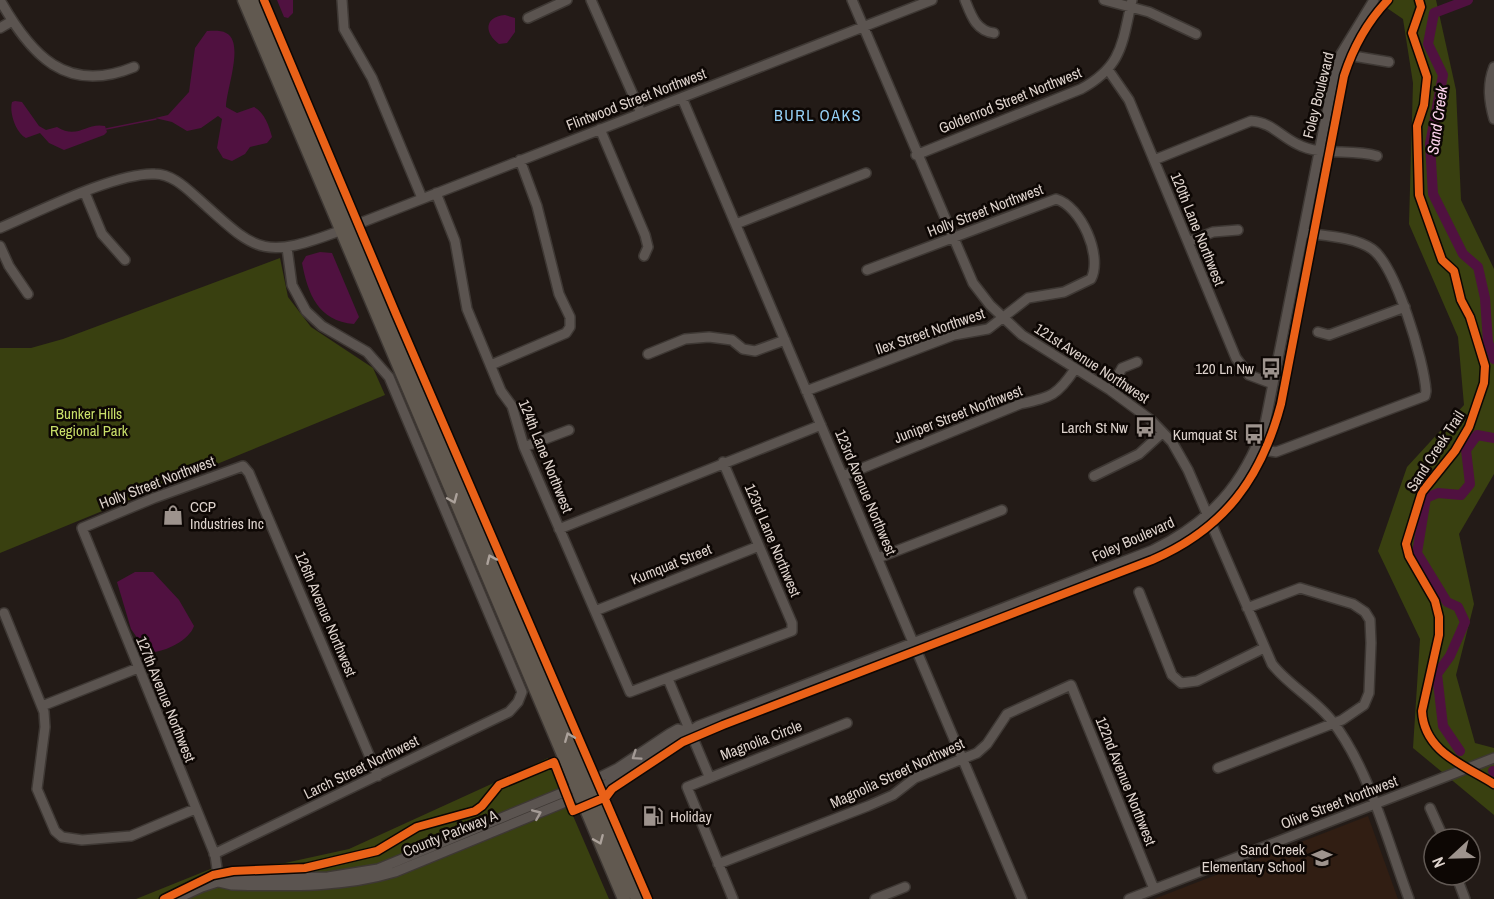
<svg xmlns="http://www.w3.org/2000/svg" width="1494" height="899" font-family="'Archivo Narrow',sans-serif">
	<rect width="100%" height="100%" fill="#231b17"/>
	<path fill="#311e13" d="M1368 816 1398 899H1154Z"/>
	<path fill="#394010" d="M1392 0H1436L1456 90 1461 200 1494 269V474L1459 534 1474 604 1456 675 1475 743 1494 748V815L1413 748 1420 639 1378 551 1407 467 1464 405 1458 337 1409 224 1413 83 1403 19 1384 6Z
		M280 258 288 297 311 327 373 368 385 395 0 553V348H31L63 339Z
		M548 758 609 899H136L213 868 285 863 349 849Z"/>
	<path fill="#501140" d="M277 0H293V13L288 18 284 17Z
		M505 15 515 18V32L507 43 499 44C484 33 484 17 505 15Z
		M207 31C212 31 221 30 226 33 245 42 226 90 226 107L237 113 254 107C265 113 269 126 272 137L267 143 250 147 245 154 232 161 223 158 217 148 222 119 218 116 201 128 187 131 172 122 155 118 168 115 189 92 195 48Z
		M15 101 22 102 39 126 46 130 57 127C78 140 86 122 105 126L107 132 104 135 64 150 49 143 40 133 26 138C16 133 9 113 12 102Z
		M320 252 332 253 359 317 354 324C318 321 308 294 302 263L306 256Z
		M135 572H153L179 600 194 626C189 641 162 654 147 652L131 629 117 582Z"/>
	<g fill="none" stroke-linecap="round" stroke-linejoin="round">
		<path stroke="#501140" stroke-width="1.5" d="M106 129 156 119"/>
		<path stroke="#501140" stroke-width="10" d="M1468 0 1434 13 1428 44 1443 75 1430 144 1433 194 1463 254 1478 267 1485 298 1488 342 1494 359
			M1460 751 1443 726 1437 674 1450 656 1465 622 1458 607 1447 602 1417 553 1426 498 1438 493 1461 495 1470 484 1466 450 1477 435 1494 438
			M1493 771 1494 772"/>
		<g stroke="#3e3834" stroke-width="12">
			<path id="minor" d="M0 0C31 55 66 95 134 67
				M342 0 344 29 372 78 422 198
				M591 0 641 113
				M852 0 973 283 990 305 1022 335 1110 390 1151 420 1172 442 1188 470 1272 664C1289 686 1315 699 1332 721 1369 768 1388 843 1409 899
				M965 0C971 15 976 31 994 33
				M1104 0 1149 12 1196 34
				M528 18 567 0
				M0 28 12 21
				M1341 54 1389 62
				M1494 67C1487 85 1489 101 1494 119
				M1109 71 1129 100 1236 358 1249 375 1273 384
				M682 98 1022 899
				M600 129 645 235 648 247 644 256
				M916 155 1081 89C1123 66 1122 43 1132 0
				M1154 160 1251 121C1271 122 1280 136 1297 144 1321 157 1351 148 1377 156
				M85 193 102 234 125 260
				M436 193 455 241 467 309 501 391 512 406 524 447 630 692 792 631V623L723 462
				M736 224 866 173
				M350 227 932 0
				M0 228C38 212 116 172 155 174 170 174 183 185 194 195 256 250 258 262 342 230
				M1188 242 1213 232 1238 230
				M0 246 9 266 28 294
				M1318 332 1329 335 1405 307
				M648 354 685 339 709 337 732 340 743 349 755 351 785 340
				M491 365 566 333 570 327V317L559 294 537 206 520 160
				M1110 390 1122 368 1137 362
				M806 391 954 335 988 329 1028 298 1064 292 1091 279C1103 256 1081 206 1056 199L867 270
				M524 447 569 430
				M1257 449 1276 452 1425 396 1426 391C1424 361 1396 266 1372 249 1354 237 1326 236 1305 233
				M843 476 1020 404C1051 397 1057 396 1075 369
				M1094 476 1139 454 1162 433
				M559 529 821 425
				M878 558 1002 510
				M1139 592 1172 675 1181 683 1197 681 1264 648
				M595 611 759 546
				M4 613 44 712 45 727 37 789 55 831 62 837 82 840 131 836 195 809
				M668 679 709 776
				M42 706 138 668
				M1218 768 1342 720 1364 705 1369 693 1371 643 1370 620 1365 612 1353 604 1300 588 1247 608
				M1430 808 1444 839
				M214 854 509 712 518 702 522 692 389 377 367 352 322 326 306 311 292 285 287 248
				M718 864 868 806 893 795 915 778 977 753 987 744 1007 714 1071 685 1154 889
				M1456 875 1465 899
				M219 882 232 885C287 886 342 888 395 872L602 787 698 726 1153 550C1210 522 1244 485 1265 424L1333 82 1341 54 1374 0
				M219 882 215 855 82 528 154 498 243 466 249 473 378 776
				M176 899 202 887 230 878 328 877 378 869 598 778 618 768 669 734 678 729 686 731
				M733 899 687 787 847 723
				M875 899 905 887
				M1129 899 1494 758"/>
		</g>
		<g stroke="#3e3834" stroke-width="15">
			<path id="major" d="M244 0 624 899
				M254 0 417 389 637 899"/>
		</g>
		<use href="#minor" stroke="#5b5450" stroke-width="9"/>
		<use href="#major" stroke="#615950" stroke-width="12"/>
		<g stroke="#0d0704" stroke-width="11">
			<path id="cycleway" d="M264 0 396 314 648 899
				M1419 0 1421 7 1412 33 1427 77 1424 105 1417 126 1419 195 1442 260 1454 271 1461 300 1470 317 1485 366 1484 383 1469 427 1455 451 1422 492 1406 544 1409 556 1435 601 1439 617V635L1422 711C1424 752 1464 765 1494 784
				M164 899 213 875 233 871 305 868 377 851 417 827 475 811 482 806 499 785 554 762 573 811 606 797 612 789 683 742 723 725 1152 560C1224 529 1261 479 1281 404L1344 76C1353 48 1367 22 1388 0"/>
		</g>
		<use href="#cycleway" stroke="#ea6118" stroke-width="8"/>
	</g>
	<defs><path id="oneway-chevron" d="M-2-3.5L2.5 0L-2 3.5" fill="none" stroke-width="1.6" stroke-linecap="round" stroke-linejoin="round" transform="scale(1.5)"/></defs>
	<g stroke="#aca29b">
		<use href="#oneway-chevron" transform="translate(453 499) rotate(67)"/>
		<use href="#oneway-chevron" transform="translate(491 559) rotate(-114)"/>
		<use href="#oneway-chevron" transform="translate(569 737) rotate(-112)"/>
		<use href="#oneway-chevron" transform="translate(599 840) rotate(67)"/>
	</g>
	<g stroke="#a39a95">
		<use href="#oneway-chevron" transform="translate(636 756) rotate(146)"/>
		<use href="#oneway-chevron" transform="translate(537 814) rotate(-23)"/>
	</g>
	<defs>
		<g id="bus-bare" transform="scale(1.62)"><path d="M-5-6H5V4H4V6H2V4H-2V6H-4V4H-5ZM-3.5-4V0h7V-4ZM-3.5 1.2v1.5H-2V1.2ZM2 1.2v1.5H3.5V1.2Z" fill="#9d938d" stroke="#0d0704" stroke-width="2.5" paint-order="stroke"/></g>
		<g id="shop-bare" transform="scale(1.62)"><path d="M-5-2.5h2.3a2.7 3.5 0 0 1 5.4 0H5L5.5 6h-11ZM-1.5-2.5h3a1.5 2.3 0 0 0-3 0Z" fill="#9d938d" stroke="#0d0704" stroke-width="2.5" paint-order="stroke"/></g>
		<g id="fuel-bare" transform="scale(1.62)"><path d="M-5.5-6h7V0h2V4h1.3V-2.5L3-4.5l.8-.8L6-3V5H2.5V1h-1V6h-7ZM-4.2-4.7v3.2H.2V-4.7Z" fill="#9d938d" stroke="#0d0704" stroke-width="2.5" paint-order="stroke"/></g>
		<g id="school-bare" transform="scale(1.62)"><path d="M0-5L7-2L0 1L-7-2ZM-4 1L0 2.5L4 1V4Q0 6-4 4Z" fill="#9d938d" stroke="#0d0704" stroke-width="2.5" paint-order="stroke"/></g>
	</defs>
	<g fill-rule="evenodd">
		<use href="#bus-bare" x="1271" y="368"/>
		<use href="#bus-bare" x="1145" y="427"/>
		<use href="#bus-bare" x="1254" y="434"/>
		<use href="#shop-bare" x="173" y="515"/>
		<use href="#fuel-bare" x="653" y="816"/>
		<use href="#school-bare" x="1322" y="858"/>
	</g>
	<g text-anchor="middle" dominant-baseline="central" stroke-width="5" stroke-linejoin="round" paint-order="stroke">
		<g font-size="15" fill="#ded3cd" stroke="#0d0704">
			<text transform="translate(1318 95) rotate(-76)">Foley Boulevard</text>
			<text transform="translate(636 99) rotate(-21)">Flintwood Street Northwest</text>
			<text transform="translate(1010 100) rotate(-22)">Goldenrod Street Northwest</text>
			<text transform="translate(985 210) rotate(-21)">Holly Street Northwest</text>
			<text transform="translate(1198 229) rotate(68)">120th Lane Northwest</text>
			<text transform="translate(930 331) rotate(-19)">Ilex Street Northwest</text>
			<text transform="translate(1092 363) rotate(33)">121st Avenue Northwest</text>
			<text transform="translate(958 414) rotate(-21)">Juniper Street Northwest</text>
			<text transform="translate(1435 451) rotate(-57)">Sand Creek Trail</text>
			<text transform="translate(546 456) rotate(68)">124th Lane Northwest</text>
			<text transform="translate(157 482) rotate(-21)">Holly Street Northwest</text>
			<text transform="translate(866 492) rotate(67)">123rd Avenue Northwest</text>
			<text transform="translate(1133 539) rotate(-24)">Foley Boulevard</text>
			<text transform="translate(773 540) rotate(67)">123rd Lane Northwest</text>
			<text transform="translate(671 564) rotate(-22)">Kumquat Street</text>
			<text transform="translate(326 614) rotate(67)">126th Avenue Northwest</text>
			<text transform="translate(166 699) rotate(68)">127th Avenue Northwest</text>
			<text transform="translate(761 740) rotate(-21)">Magnolia Circle</text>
			<text transform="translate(361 767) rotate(-26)">Larch Street Northwest</text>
			<text transform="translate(897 773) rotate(-25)">Magnolia Street Northwest</text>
			<text transform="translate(1126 781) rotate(68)">122nd Avenue Northwest</text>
			<text transform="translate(1339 802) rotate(-21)">Olive Street Northwest</text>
			<text transform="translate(450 833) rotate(-22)">County Parkway A</text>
		</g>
		<g font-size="15" fill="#ded3cd" stroke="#0d0704" text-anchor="end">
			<text x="1254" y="368">120 Ln Nw</text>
			<text x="1128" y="427">Larch St Nw</text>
			<text x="1237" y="434">Kumquat St</text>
			<text x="190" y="506" text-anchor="start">CCP<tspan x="190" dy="17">Industries Inc</tspan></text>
			<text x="670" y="816" text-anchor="start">Holiday</text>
			<text x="1305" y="849">Sand Creek<tspan x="1305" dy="17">Elementary School</tspan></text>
		</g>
		<g font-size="15" fill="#c9df69" stroke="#0d0704">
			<text x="89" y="413">Bunker Hills<tspan x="89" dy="17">Regional Park</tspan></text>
		</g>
		<g font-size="16" letter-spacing="1.5" fill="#95d0f5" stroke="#0d0704">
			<text x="818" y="115">BURL OAKS</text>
		</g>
		<g font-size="16" font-style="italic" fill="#fed4ee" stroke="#0d0704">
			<text transform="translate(1437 120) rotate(-82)">Sand Creek</text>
		</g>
	</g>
	<g transform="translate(1452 857) rotate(248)"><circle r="28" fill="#0d0704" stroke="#615954" stroke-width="1.5"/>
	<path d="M0-4.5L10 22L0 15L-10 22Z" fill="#9d938d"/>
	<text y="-9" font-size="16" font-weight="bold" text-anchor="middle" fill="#ded3cd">N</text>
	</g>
</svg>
